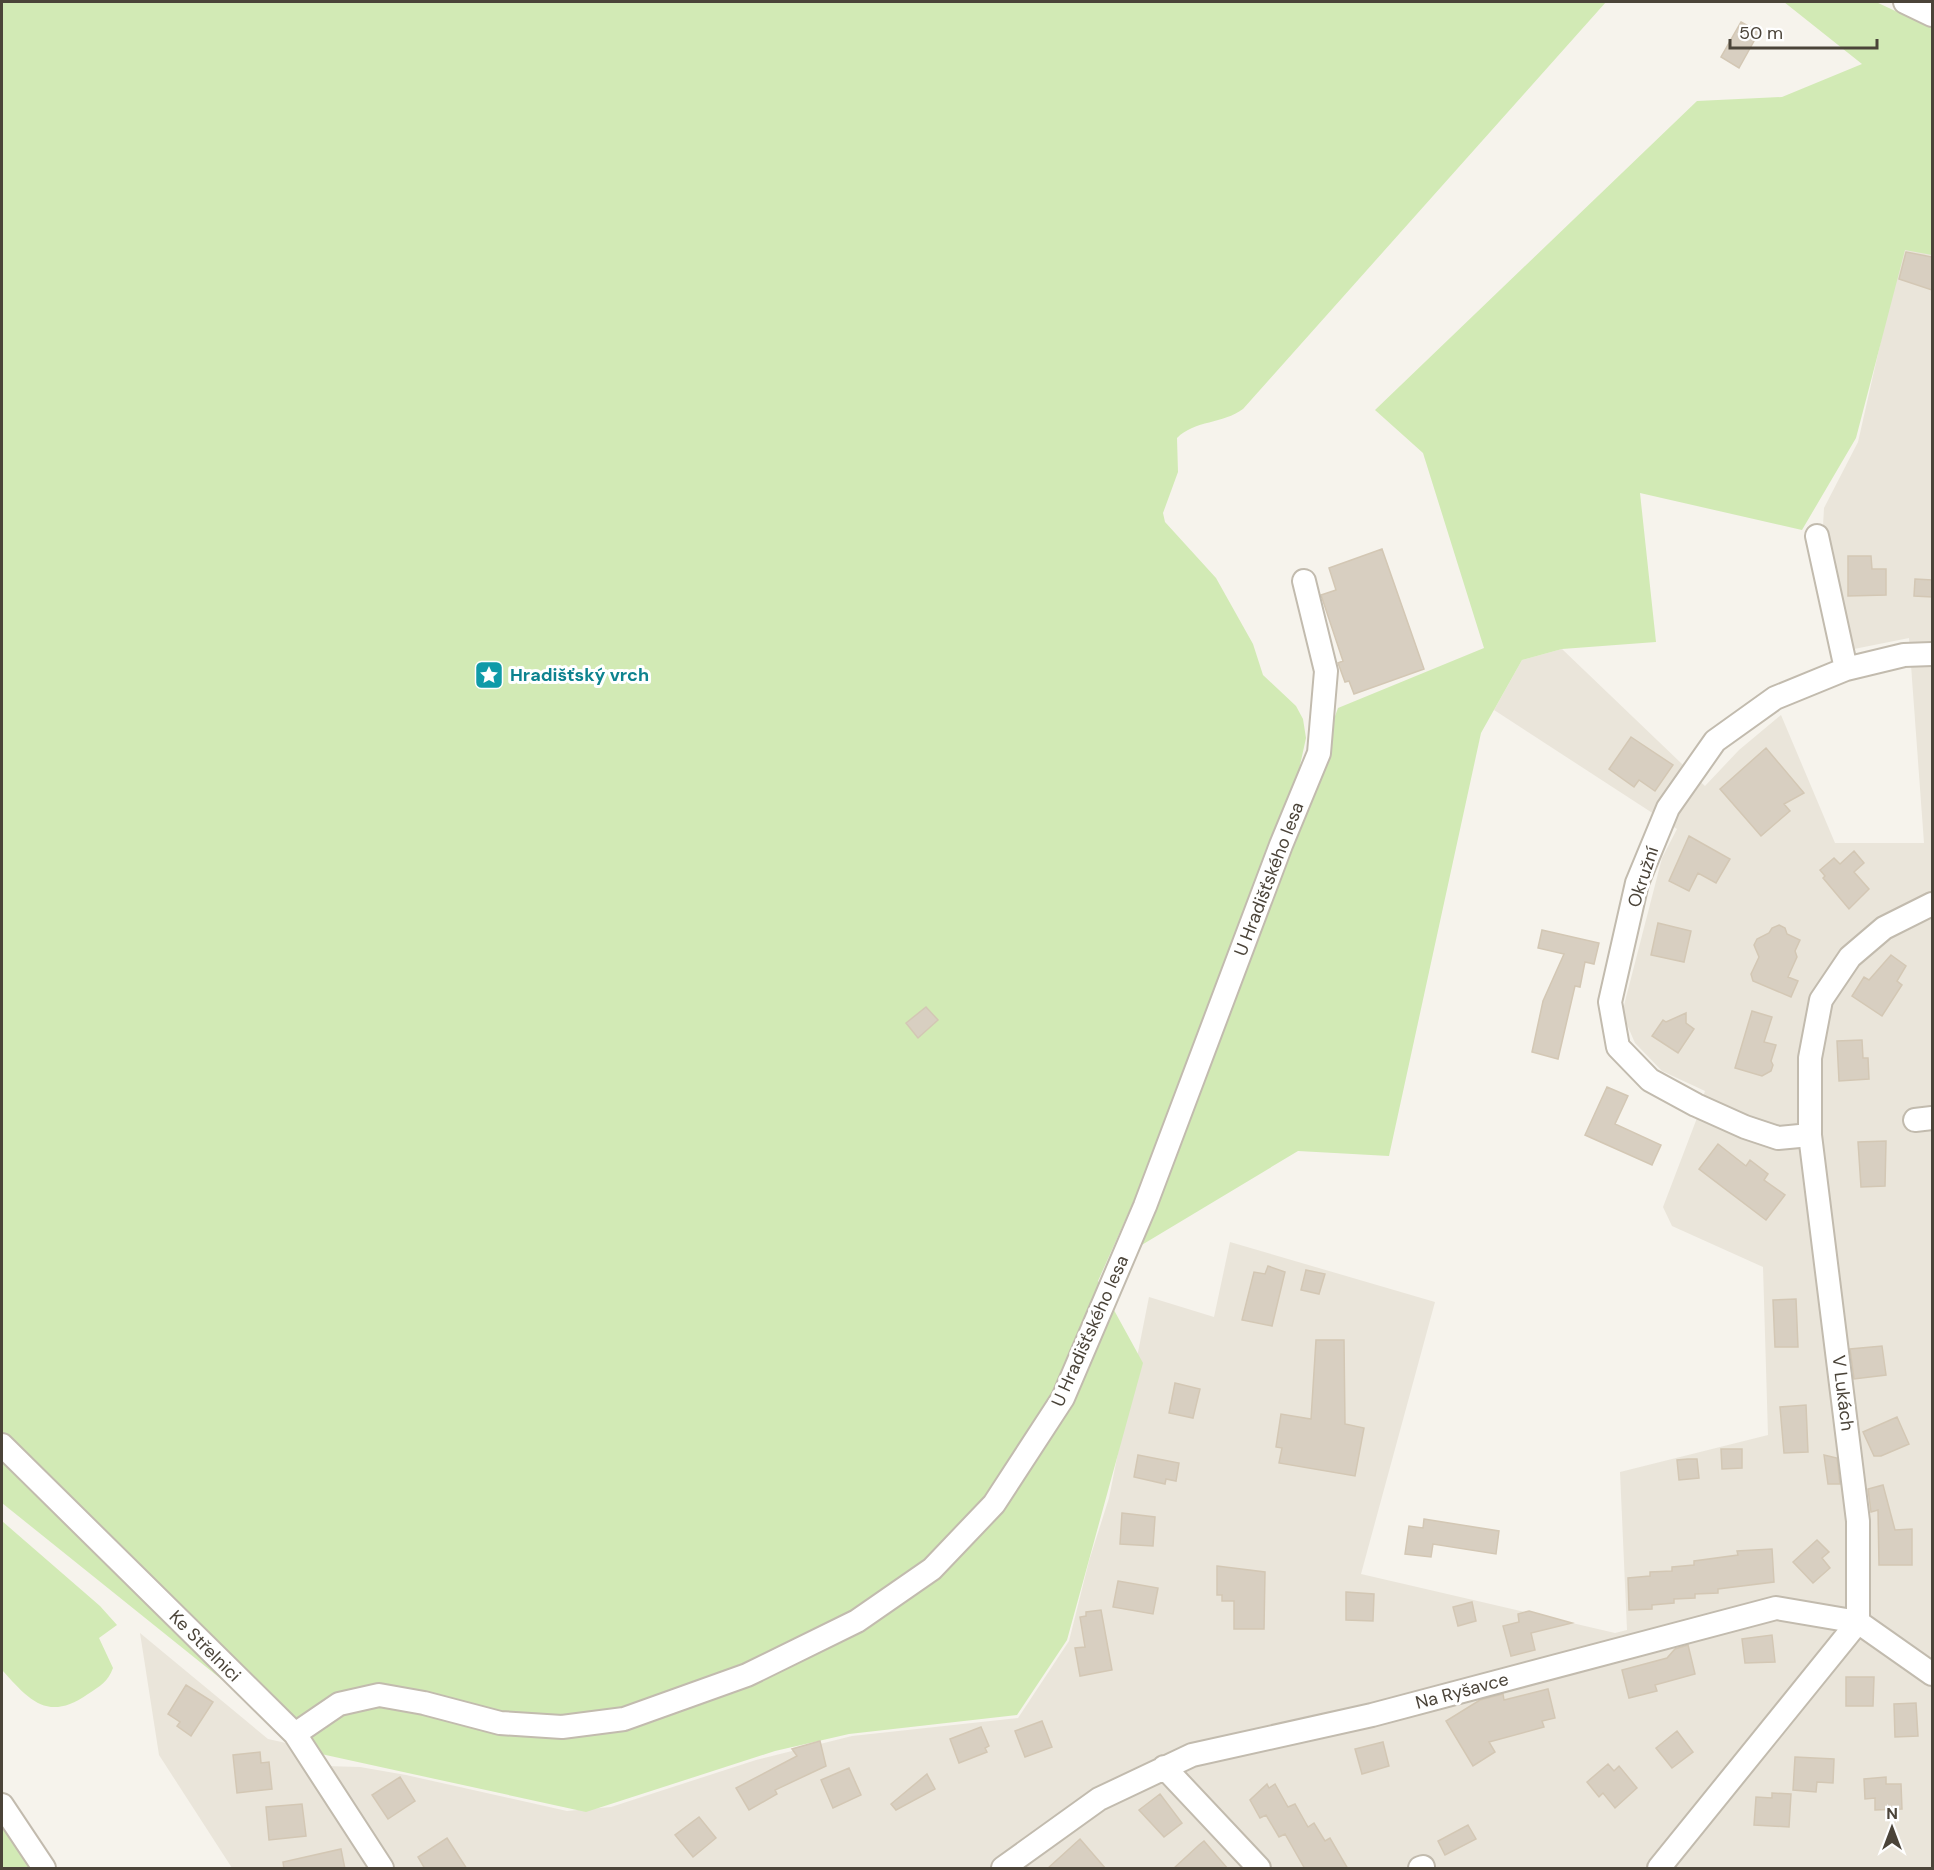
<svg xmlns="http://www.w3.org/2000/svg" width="1934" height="1870" font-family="'DM Sans',sans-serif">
	<rect width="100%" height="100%" fill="#f6f3ec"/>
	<path fill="#eae5da" d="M1902 248 1932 254V1868H232L159 1755 140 1633 268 1739 286 1743 325 1766 360 1767 406 1775 567 1811 611 1807 756 1760 852 1736 1018 1718 1069 1641 1089 1561 1109 1498 1149 1297 1214 1317 1230 1242 1435 1302 1361 1574 1615 1633 1627 1630 1620 1472 1768 1435 1763 1267 1672 1226 1663 1207 1697 1118 1705 1091 1662 1071 1635 1043 1622 1013 1662 858 1677 829 1494 710 1522 660 1562 649 1705 786 1739 750 1781 715 1835 843H1924L1909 638 1849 650 1822 544 1824 508 1858 442Z"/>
	<path fill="#d2eab5" d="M2 2H1606L1243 409C1223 424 1195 420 1177 438L1178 472 1163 513 1165 522 1216 578 1253 644 1263 675 1296 706 1303 719 1306 738 1295 788 1158 1147 1098 1281 1143 1363 1067 1640 1017 1715 849 1734 775 1751 586 1812 312 1752 2 1503Z
		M1784 2H1876L1932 28V255L1905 250 1856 438 1802 530 1640 493 1656 642 1562 649 1522 660 1481 733 1389 1156 1298 1151 1140 1246 1338 708 1484 648 1423 453 1375 410 1697 101 1782 97 1862 64Z
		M2 1521 100 1606 117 1625 99 1638 113 1668C108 1682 100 1686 88 1694 48 1722 30 1701 2 1670Z
		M2 1790 56 1868H2Z"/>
	<path fill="#d8cfc1" stroke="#d3c7b4" stroke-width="1.5" d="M1741 22 1759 32 1739 68 1721 57Z
		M1906 252 1932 257V290L1899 279Z
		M1382 549 1424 669 1354 694 1349 681 1345 682 1338 663 1343 661 1321 595 1336 590 1329 568Z
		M1848 556H1871L1872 569H1886V595L1848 596Z
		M1915 579 1932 580V597L1914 596Z
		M1631 737 1673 765 1655 791 1639 780 1634 787 1609 769Z
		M1766 748 1804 793 1784 804 1790 811 1761 836 1720 789Z
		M1689 836 1730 859 1716 883 1698 873 1689 891 1669 881Z
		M1854 851 1864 863 1854 872 1869 889 1849 909 1823 878 1825 876 1820 870 1834 858 1840 864Z
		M1658 923 1691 931 1684 962 1651 955Z
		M1779 925 1785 928 1787 934 1800 940 1795 951 1797 957 1788 977 1798 981 1791 997 1753 981 1751 974 1759 957 1754 945 1757 939 1769 933 1772 928Z
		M1542 930 1599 943 1594 964 1585 962 1580 987 1575 986 1558 1059 1532 1052 1543 1001 1564 954 1538 948Z
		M1891 955 1906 966 1897 981 1902 985 1882 1016 1852 996 1864 977 1869 980Z
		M926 1007 938 1020 918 1038 906 1023Z
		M1752 1011 1772 1017 1764 1042 1776 1045 1771 1061 1773 1065 1771 1071 1762 1076 1735 1068Z
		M1686 1013V1023L1694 1029 1678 1053 1652 1036 1663 1020 1666 1022Z
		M1862 1040 1863 1058H1868L1869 1079 1839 1081 1837 1041Z
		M1607 1087 1628 1096 1615 1124 1661 1145 1652 1165 1585 1135Z
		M1886 1141 1885 1186 1861 1187 1858 1142Z
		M1718 1144 1746 1166 1750 1160 1768 1174 1764 1180 1785 1195 1766 1220 1699 1169Z
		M1268 1266 1285 1272 1272 1326 1242 1320 1254 1272 1265 1274Z
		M1306 1270 1325 1274 1319 1294 1301 1290Z
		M1796 1299 1798 1347H1775L1773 1300Z
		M1316 1340H1344L1345 1424 1364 1428 1355 1476 1279 1463 1282 1448 1276 1447 1281 1414 1311 1419Z
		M1882 1346 1886 1375 1854 1379 1850 1349Z
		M1175 1383 1200 1389 1193 1418 1169 1413Z
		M1806 1405 1808 1452 1784 1453 1780 1407Z
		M1897 1417 1909 1444 1881 1456H1874L1863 1432Z
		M1721 1449H1742V1468L1722 1469Z
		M1138 1455 1179 1463 1176 1481 1166 1479 1165 1484 1134 1477Z
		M1824 1455 1837 1458 1840 1484H1828Z
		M1688 1459H1697L1699 1478 1679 1480 1677 1460Z
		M1883 1485 1895 1530 1912 1529V1565H1879L1878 1510 1871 1512 1868 1489Z
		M1122 1513 1155 1517 1153 1546 1120 1544Z
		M1424 1519 1499 1531 1496 1554 1433 1544 1431 1557 1405 1554 1409 1526 1423 1528Z
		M1817 1540 1829 1552 1822 1558 1830 1568 1813 1583 1793 1562Z
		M1772 1549 1774 1582 1718 1589V1593L1695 1594V1598L1674 1599V1603L1652 1605V1609L1629 1610 1628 1578 1650 1576V1572L1672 1571V1567L1694 1565V1561L1738 1555 1737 1551Z
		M1217 1566 1265 1572 1264 1629H1234V1601H1222V1595H1217Z
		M1118 1581 1158 1588 1153 1614 1113 1607Z
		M1346 1592 1374 1594 1373 1621 1346 1620Z
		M1472 1602 1476 1621 1458 1626 1453 1607Z
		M1101 1610 1112 1670 1080 1676 1075 1648 1085 1647 1080 1617 1086 1616V1612Z
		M1529 1611 1572 1623 1531 1633 1535 1650 1511 1656 1503 1626 1519 1622 1518 1614Z
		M1772 1635 1775 1662 1745 1663 1742 1639Z
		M1688 1645 1695 1674 1655 1685 1657 1691 1629 1698 1622 1670 1667 1658 1675 1649Z
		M1846 1677H1874L1873 1706H1846Z
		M186 1685 213 1702 191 1736 177 1726 180 1722 168 1714Z
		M1548 1689 1555 1718 1542 1721 1544 1727 1489 1742 1495 1752 1473 1766 1446 1721 1480 1700 1503 1694 1504 1700Z
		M1916 1703 1918 1736 1895 1737 1894 1704Z
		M1042 1721 1052 1747 1025 1757 1015 1731Z
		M981 1727 989 1746 985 1748 987 1752 959 1763 950 1739Z
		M1677 1731 1693 1752 1672 1768 1656 1748Z
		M820 1741 826 1766 775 1790 777 1794 749 1810 736 1788 797 1756 792 1749Z
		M1383 1742 1389 1766 1362 1774 1355 1749Z
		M260 1752 261 1763 269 1762 272 1789 237 1793 233 1755Z
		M1795 1757 1834 1759 1833 1783 1817 1782 1816 1792 1793 1790Z
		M1608 1764 1614 1771 1619 1766 1637 1788 1615 1808 1603 1793 1599 1797 1587 1782Z
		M849 1768 861 1795 833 1808 821 1780Z
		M927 1774 935 1789 896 1810 891 1804Z
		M400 1777 415 1801 388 1819 372 1795Z
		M1886 1777V1784H1901L1902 1809 1875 1810V1798L1865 1799 1864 1779Z
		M1267 1784 1269 1788 1275 1784 1288 1807 1295 1804 1308 1827 1314 1823 1325 1841 1330 1838 1348 1869H1305L1285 1834 1279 1837 1266 1815 1260 1818 1250 1800Z
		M1772 1793 1791 1794 1789 1827 1754 1825 1756 1797 1772 1798Z
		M1160 1794 1182 1823 1164 1837 1139 1810Z
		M302 1804 306 1836 269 1840 266 1807Z
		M699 1817 716 1838 693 1857 675 1835Z
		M1468 1825 1476 1839 1445 1855 1438 1841Z
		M447 1838 467 1869H425L418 1857Z
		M1080 1839 1106 1869H1047Z
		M1204 1841 1228 1869H1173L1199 1845Z
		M341 1849 345 1869H284L283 1862Z"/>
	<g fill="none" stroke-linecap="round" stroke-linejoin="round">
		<g stroke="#c2bbae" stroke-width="26">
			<path id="minor" d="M1905 2 1932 15
				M1817 536 1846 669
				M1915 1120 1932 1118
				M1810 1135 1778 1138 1745 1127 1696 1105 1650 1080 1618 1047 1610 1002 1637 883 1668 808 1715 741 1775 698 1846 669 1904 655 1932 654
				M2 1445 295 1734 382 1868
				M295 1734 339 1704 379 1695 424 1703 500 1723 562 1727 624 1719 747 1675 857 1621 932 1569 994 1504 1063 1398 1145 1206 1281 845 1319 753 1326 671 1304 581
				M1164 1767 1259 1868
				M2 1805 44 1868
				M1003 1868 1099 1799 1192 1755 1372 1715 1776 1608 1858 1622 1932 1674
				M1420 1868 1423 1867
				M1659 1868 1858 1622V1521L1810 1135V1058L1821 1000 1850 957 1884 928 1932 904"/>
		</g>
		<use href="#minor" stroke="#fff" stroke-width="22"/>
	</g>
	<defs>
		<g id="sight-square" transform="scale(1.5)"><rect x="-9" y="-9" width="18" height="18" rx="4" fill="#0f9aa8" stroke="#fff"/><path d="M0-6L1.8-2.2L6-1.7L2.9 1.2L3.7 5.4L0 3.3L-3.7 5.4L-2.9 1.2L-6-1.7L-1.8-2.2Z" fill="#fff"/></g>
	</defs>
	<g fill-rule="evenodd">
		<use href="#sight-square" x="489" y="675"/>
	</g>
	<g text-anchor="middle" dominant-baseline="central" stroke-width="6" stroke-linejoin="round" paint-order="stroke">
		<g font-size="18" font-weight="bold" fill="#0d838f" stroke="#fff" text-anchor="start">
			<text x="510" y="675">Hradišťský vrch</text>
		</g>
		<g font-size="18" fill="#4b4439" stroke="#fff">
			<text transform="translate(1643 877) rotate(-72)">Okružní</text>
			<text transform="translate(1269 879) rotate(-69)">U Hradišťského lesa</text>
			<text transform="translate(1090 1331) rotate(-66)">U Hradišťského lesa</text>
			<text transform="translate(1843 1393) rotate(83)">V Lukách</text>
			<text transform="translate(205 1646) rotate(45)">Ke Střelnici</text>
			<text transform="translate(1462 1691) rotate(-15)">Na Ryšavce</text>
		</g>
	</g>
	<rect width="1934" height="1870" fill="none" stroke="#4b4439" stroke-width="6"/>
	<g transform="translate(1892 1828)" stroke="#ffffff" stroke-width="4.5" paint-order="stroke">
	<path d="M0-4.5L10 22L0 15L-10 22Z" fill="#4b4439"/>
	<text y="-9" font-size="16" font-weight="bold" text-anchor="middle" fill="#4b4439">N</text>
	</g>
	<path d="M1730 39v9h147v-9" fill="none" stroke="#4b4439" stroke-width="3"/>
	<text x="1739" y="39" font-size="18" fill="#4b4439" stroke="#ffffff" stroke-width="4.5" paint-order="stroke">50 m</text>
</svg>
